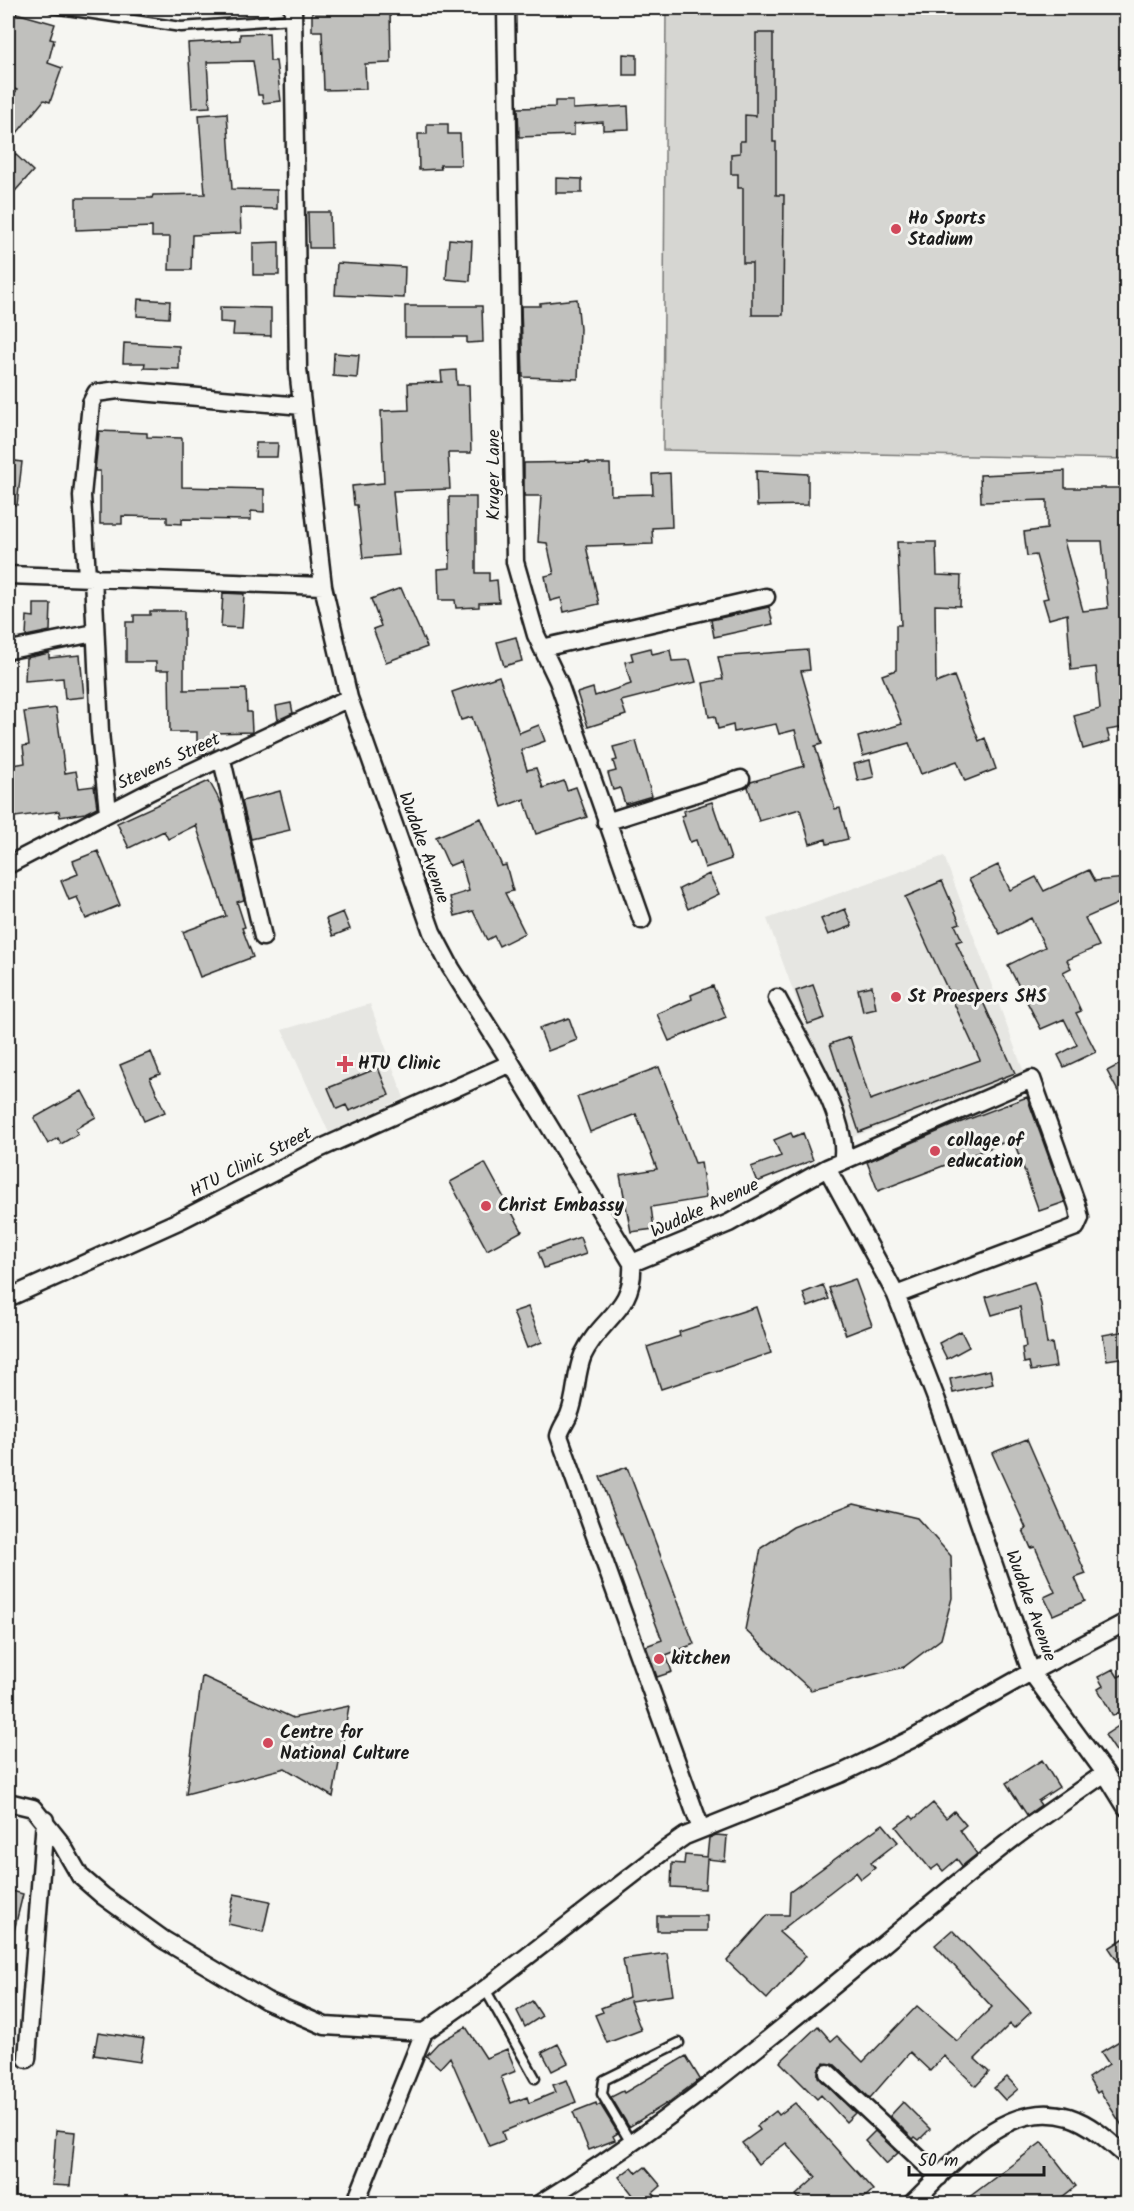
<svg xmlns="http://www.w3.org/2000/svg" width="1134" height="2211" font-family="Kalam,sans-serif">
	<rect width="100%" height="100%" fill="#f6f6f2"/>
	<filter id="ink" filterUnits="userSpaceOnUse"><feTurbulence type="fractalNoise" baseFrequency=".0167" numOctaves="2"/><feDisplacementMap in="SourceGraphic" scale="12" xChannelSelector="R" yChannelSelector="G"/><feConvolveMatrix kernelMatrix="1 2 1 2 8 2 1 2 1" color-interpolation-filters="sRGB"/></filter>
	<g filter="url(#ink)">
		<path fill="#e6e6e2" d="M944 856 1025 1075 847 1139 767 919Z
			M370 1004 404 1098 329 1133 282 1030Z"/>
		<path fill="#d6d6d2" stroke="#797977" stroke-width="1.5" d="M666 8H1126V459L663 450Z"/>
		<path fill="#c0c0bd" stroke="#1c1c1c" stroke-width="1.5" fill-rule="evenodd" d="M390 10 391 63 365 64 366 89 324 90 322 31H312V12Z
			M16 13 55 24 50 39 54 40 48 63 62 68 50 102 44 100 8 144V101L17 90 8 86V14L16 16Z
			M269 33 270 61H276L281 101 263 103 262 95H258L253 61 207 62 210 107 192 108 188 43 240 40V34Z
			M756 33H773V142H776V195H784L783 315H752V263H743V188H738V174H731V154L740 153V141H745V115L756 116Z
			M623 54 637 55V75H623Z
			M555 101H573V109L628 106 629 129 603 130V122L574 124V135L519 137 518 108 555 107Z
			M227 113 232 189 277 190V209L240 208 241 233 192 235 191 270H169L170 237H152V227L76 230V198H152L153 195 205 194 199 115Z
			M427 124H448V134H460L461 165H440L441 169 419 170 418 134H427Z
			M14 153 33 171 8 199V160Z
			M556 178 582 179V193H556Z
			M308 212H330L331 248H309Z
			M449 239 472 241 470 281 446 279Z
			M279 242V275H253V243Z
			M337 263 405 267 404 298 335 295Z
			M138 299 170 301 169 318 137 316Z
			M577 299 580 329 578 379 523 377 521 306H540V303Z
			M405 306H482L483 342 467 343V337H405Z
			M220 307 271 308V336L233 335 234 323 220 322Z
			M124 343 179 346V369L144 368 145 363H123Z
			M334 353 359 355 357 378 333 376Z
			M456 370 457 385H469L471 453H448L450 489 393 491 399 555 363 558 357 505H354L352 486 384 483 381 411 409 410 408 383 442 382 441 371Z
			M99 431 147 433V437L182 438V487L264 489V512L251 511V520L182 519V524L167 523V517L122 516V524H100V471H95Z
			M256 443H278L277 457H255Z
			M8 460 22 462 17 505 8 504Z
			M589 462V464H610L611 495 653 494 652 474 670 473 672 527 652 528 653 544 586 546 599 604 564 612 561 598 550 601 545 576 554 574 547 543 538 542 541 496H524V463Z
			M756 471 808 474V505L757 506Z
			M1065 471V488H1126V527H1121L1126 600V727L1107 730 1110 741 1083 749 1074 716 1100 709 1096 667 1071 670 1067 614 1049 619 1043 599 1048 598 1036 555 1027 556 1024 532 1047 529V500L981 502 980 475ZM1064 541H1102L1108 608 1083 611Z
			M449 497H476V573H489V581L497 580 499 602 479 603V607L456 608 455 600H439L438 569 450 568Z
			M897 542H936L937 575 961 576 960 606 935 605 936 683 954 676 979 741 985 738 996 769 965 781 957 761 921 774 909 743 863 756 858 737 902 724 882 675 896 670V625H901Z
			M401 588 427 647 386 662 373 629 381 626 371 599Z
			M223 593 244 594 242 628 221 627Z
			M34 604H51L50 631 26 636 27 616 34 617Z
			M769 607 773 624 714 637 711 620Z
			M150 611H184V690L246 689 247 712H251L252 732 214 733V750L200 756H197V732H170L169 670H156V662H126V622H134V615H150Z
			M516 637 522 661 504 666 497 642Z
			M651 648 652 654 670 650 672 661 690 660 696 682 621 701 626 715 588 727 577 693 593 688 595 696 631 684 625 662 633 660 631 653Z
			M808 650 810 670 801 671 822 744 815 746 835 809 840 808 848 839 827 844 826 839 810 844 800 809 759 821 748 787 751 782 804 766 795 730 779 734 776 724 734 732 733 725 718 729 715 716 709 717 703 683 723 679 718 657Z
			M49 653V658L80 655 84 697 65 699 63 678 25 681 26 658Z
			M499 676 519 733 539 725 545 741 521 750 527 770 536 768 543 788 564 781 567 790 576 787 587 817 536 834 524 799 502 807 472 717 461 720 452 692Z
			M291 703 293 713 278 720 276 706Z
			M56 708 65 773 76 771 79 788 94 786 97 807 85 813 60 817 59 811 8 818V766L25 763 23 746 29 745 24 712Z
			M636 741 652 796 625 804 620 788 613 790 608 773 616 771 613 761 617 760 613 747Z
			M870 760 874 777 858 781 854 764Z
			M209 781 222 805 244 900 237 902 245 927 242 928 253 957 200 977 183 932 226 916 196 825 168 839 164 831 129 848 117 823Z
			M280 791 290 830 251 839 242 801Z
			M712 802 731 859 705 868 696 840 690 842 681 816 685 815 684 811Z
			M481 818 502 866 506 865 513 891 505 893 525 933 499 946 494 936 487 940 473 911 455 916 450 897 469 891 461 861 449 866 436 837Z
			M98 851 120 905 86 919 77 897 69 900 61 881 78 874 73 861Z
			M998 865 1010 890 1036 877 1044 891 1089 870 1095 881 1126 878V900L1085 918 1099 946 1067 960 1071 968 1063 972 1081 1011 1076 1013 1096 1052 1064 1067 1058 1055 1077 1045 1064 1019 1041 1029 1008 965 1045 947 1031 918 1000 934 969 879Z
			M709 874 719 894 688 909 679 889Z
			M942 881 960 923 955 925 962 940 956 942 1015 1073 859 1132 830 1044 850 1037 870 1100 980 1060 905 897Z
			M845 909 852 926 828 935 821 919Z
			M343 912 350 929 333 936 326 919Z
			M813 985 825 1018 808 1024 796 991Z
			M713 986 726 1017 669 1041 657 1014 692 999 691 995Z
			M872 986 876 1009 863 1012 858 989Z
			M569 1018 577 1040 548 1051 539 1028Z
			M151 1052 160 1074 150 1078 165 1112 144 1121 120 1065Z
			M1126 1061V1106L1107 1071Z
			M659 1067 695 1163 701 1162 706 1198 651 1207 654 1229 631 1232 620 1175 657 1169 636 1114 590 1132 577 1097Z
			M378 1068 389 1095 349 1111 346 1105 337 1109 328 1088Z
			M82 1091 96 1117 75 1129 78 1134 61 1144 58 1138 48 1144 34 1118Z
			M1027 1097 1065 1202 1039 1211 1013 1139 878 1191 867 1162 951 1126Z
			M791 1133 793 1137 803 1133 813 1160 757 1182 751 1167 781 1156 774 1140Z
			M485 1163 522 1231 487 1250 450 1182Z
			M580 1237 586 1254 544 1268 538 1252Z
			M855 1279 872 1325 846 1335 829 1288Z
			M1034 1282 1041 1304 1047 1344 1052 1343 1056 1367 1031 1371 1029 1362 1024 1363 1022 1348 1026 1347 1020 1307 992 1315 986 1297Z
			M823 1285 829 1299 808 1307 803 1293Z
			M528 1307 542 1342 527 1348 513 1312Z
			M756 1307 771 1353 661 1389 647 1347 680 1336 679 1332Z
			M961 1331 969 1347 947 1359 939 1343Z
			M1126 1331V1357L1107 1360 1103 1335Z
			M990 1370 993 1384 953 1393 950 1379Z
			M1027 1439 1086 1574 1075 1578 1085 1601 1053 1615 1044 1597 1055 1592 1035 1547 1031 1548 1023 1530 1026 1528 992 1453Z
			M627 1467 694 1644 666 1655 672 1672 657 1677 646 1646 662 1640 600 1477Z
			M854 1503 917 1518 951 1556 952 1598 941 1639 904 1667 811 1690 745 1630 761 1548 793 1527Z
			M1113 1669 1118 1677 1126 1673V1709L1113 1716 1098 1689 1103 1686 1098 1677Z
			M202 1676 293 1718 349 1706 333 1797 285 1768 186 1794Z
			M1120 1725 1126 1734V1766L1105 1735Z
			M1042 1760 1059 1787 1038 1801 1041 1805 1027 1815 1006 1783Z
			M933 1803 946 1818 954 1811 966 1825 960 1830 977 1854 962 1866 957 1859 943 1871 938 1865 931 1870 896 1827 911 1816 914 1819Z
			M883 1824 898 1842 871 1863 875 1868 861 1879 856 1872 779 1932 806 1956 767 1999 727 1961 768 1915H789L790 1892Z
			M716 1835 727 1836 725 1861 707 1859 705 1889 671 1887 672 1863 684 1864 685 1855 707 1857 709 1838Z
			M8 1890 23 1894 13 1935 8 1934Z
			M234 1894 270 1901 263 1932 228 1924Z
			M657 1916H707V1931H657Z
			M952 1930 1031 2012 1014 2028 1010 2024 975 2059 989 2072 976 2086 944 2056 930 2071 910 2052 870 2098 835 2065 824 2063 818 2070V2077L855 2113 846 2122 821 2095 817 2099 780 2062 818 2026 831 2041 837 2036 863 2062 917 2006 957 2041 992 2007 935 1945Z
			M1126 1937V1973L1109 1948Z
			M667 1953 673 1995 630 2001 641 2030 607 2043 595 2015 603 2012 601 2008 629 1997 623 1959Z
			M532 2001 542 2016 525 2027 517 2011Z
			M466 2027 486 2058 507 2049 516 2071 501 2077 511 2103 527 2097 529 2103 556 2092 553 2085 567 2080 576 2102 502 2132 505 2140 489 2146 450 2057 440 2068 426 2056 438 2043Z
			M98 2032 144 2039 140 2062 94 2055Z
			M1126 2037V2132L1100 2091 1097 2093 1088 2078 1109 2064 1101 2052Z
			M558 2044 568 2063 552 2071 542 2052Z
			M686 2056 700 2079 669 2102 629 2127 611 2097 623 2091 624 2093Z
			M1007 2077 1018 2089 1005 2100 994 2088Z
			M903 2102 930 2129 919 2140 915 2137 913 2139 890 2116Z
			M596 2103 597 2106 600 2104 618 2133 613 2136 615 2140 589 2150 573 2112Z
			M795 2103 873 2190 857 2204H803L796 2195 816 2177 786 2143 758 2164 742 2143 760 2130 757 2126 776 2111 779 2115Z
			M56 2130 75 2132 70 2186 52 2185Z
			M875 2131 898 2153 886 2164 865 2141Z
			M1042 2142 1076 2186 1053 2204H960Z
			M632 2167 637 2173 645 2167 661 2186 653 2193 662 2204H640L619 2177Z"/>
		<g fill="none" stroke-linecap="round" stroke-linejoin="round">
			<g stroke="#1c1c1c" stroke-width="13">
				<path id="lane" d="M53 8 181 27 293 19
					M485 1989 535 2078
					M631 2143 602 2094 604 2080 679 2043"/>
			</g>
			<g stroke="#1c1c1c" stroke-width="21">
				<path id="street" d="M293 8 298 369 323 586 349 698 432 932 451 968 511 1063 632 1263 729 1223 827 1168 896 1295 937 1401 1031 1672 1105 1773 1126 1807
					M506 8 515 562 536 635 558 681 642 920
					M8 575 323 586
					M87 576 82 496 91 403 96 393 118 390 302 406
					M93 576 100 732 108 812
					M542 648 766 597
					M10 650 94 633
					M222 760 263 937
					M606 822 741 779
					M8 865 153 790 349 698
					M777 998C796 1034 852 1123 842 1161
					M827 1168 1032 1079 1077 1205 1080 1218 1076 1227 896 1295
					M632 1263C635 1310 601 1317 583 1355 575 1374 577 1396 569 1415 566 1422 561 1428 559 1436L701 1829
					M8 1298 183 1219 319 1149 511 1063
					M8 1802 33 1808 61 1843 80 1876 103 1896 164 1940 267 2001 325 2026 424 2032
					M27 2059 45 1820
					M828 2073 939 2177
					M355 2204 424 2032 485 1989 665 1850 685 1836 840 1774 912 1739 1031 1672 1126 1622
					M539 2204C706 2102 850 1968 1002 1847 1035 1821 1071 1797 1105 1773
					M911 2204C952 2165 1004 2098 1069 2117 1091 2124 1109 2141 1126 2156"/>
			</g>
			<use href="#lane" stroke="#f6f6f2" stroke-width="8"/>
			<use href="#street" stroke="#f6f6f2" stroke-width="16"/>
		</g>
	</g>
	<g fill="#d1495b" stroke="#f6f6f2" stroke-width="2">
		<circle cx="896" cy="229" r="6"/>
		<circle cx="896" cy="997" r="6"/>
		<path d="M342 1055h6v6h6v6h-6v6h-6v-6h-6v-6h6z"/>
		<circle cx="935" cy="1151" r="6"/>
		<circle cx="486" cy="1206" r="6"/>
		<circle cx="659" cy="1659" r="6"/>
		<circle cx="268" cy="1743" r="6"/>
	</g>
	<g text-anchor="middle" dominant-baseline="central" stroke-width="6" stroke-linejoin="round" paint-order="stroke">
		<g font-size="18" font-weight="bold" fill="#1c1c1c" stroke="#f6f6f2" text-anchor="start">
			<text x="908" y="219">Ho Sports<tspan x="908" dy="21">Stadium</tspan></text>
			<text x="908" y="997">St Proespers SHS</text>
			<text x="358" y="1064">HTU Clinic</text>
			<text x="947" y="1141">collage of<tspan x="947" dy="21">education</tspan></text>
			<text x="498" y="1206">Christ Embassy</text>
			<text x="671" y="1659">kitchen</text>
			<text x="280" y="1733">Centre for<tspan x="280" dy="21">National Culture</tspan></text>
		</g>
		<g font-size="18" fill="#1c1c1c" stroke="#f6f6f2">
			<text transform="translate(494 475) rotate(-90)">Kruger Lane</text>
			<text transform="translate(169 762) rotate(-25)">Stevens Street</text>
			<text transform="translate(423 848) rotate(70)">Wudake Avenue</text>
			<text transform="translate(251 1163) rotate(-27)">HTU Clinic Street</text>
			<text transform="translate(705 1209) rotate(-25)">Wudake Avenue</text>
			<text transform="translate(1030 1606) rotate(70)">Wudake Avenue</text>
		</g>
	</g>
	<rect width="1134" height="2211" fill="none" stroke="#f6f6f2" stroke-width="30"/>
	<rect x="15" y="15" width="1104" height="2181" fill="none" stroke="#1c1c1c" stroke-width="2" filter="url(#ink)"/>
	<path d="M909 2166v9h135v-9" fill="none" stroke="#1c1c1c" stroke-width="3"/>
	<text x="918" y="2166" font-size="18" fill="#1c1c1c" stroke="#f6f6f2" stroke-width="4.5" paint-order="stroke">50 m</text>
</svg>
